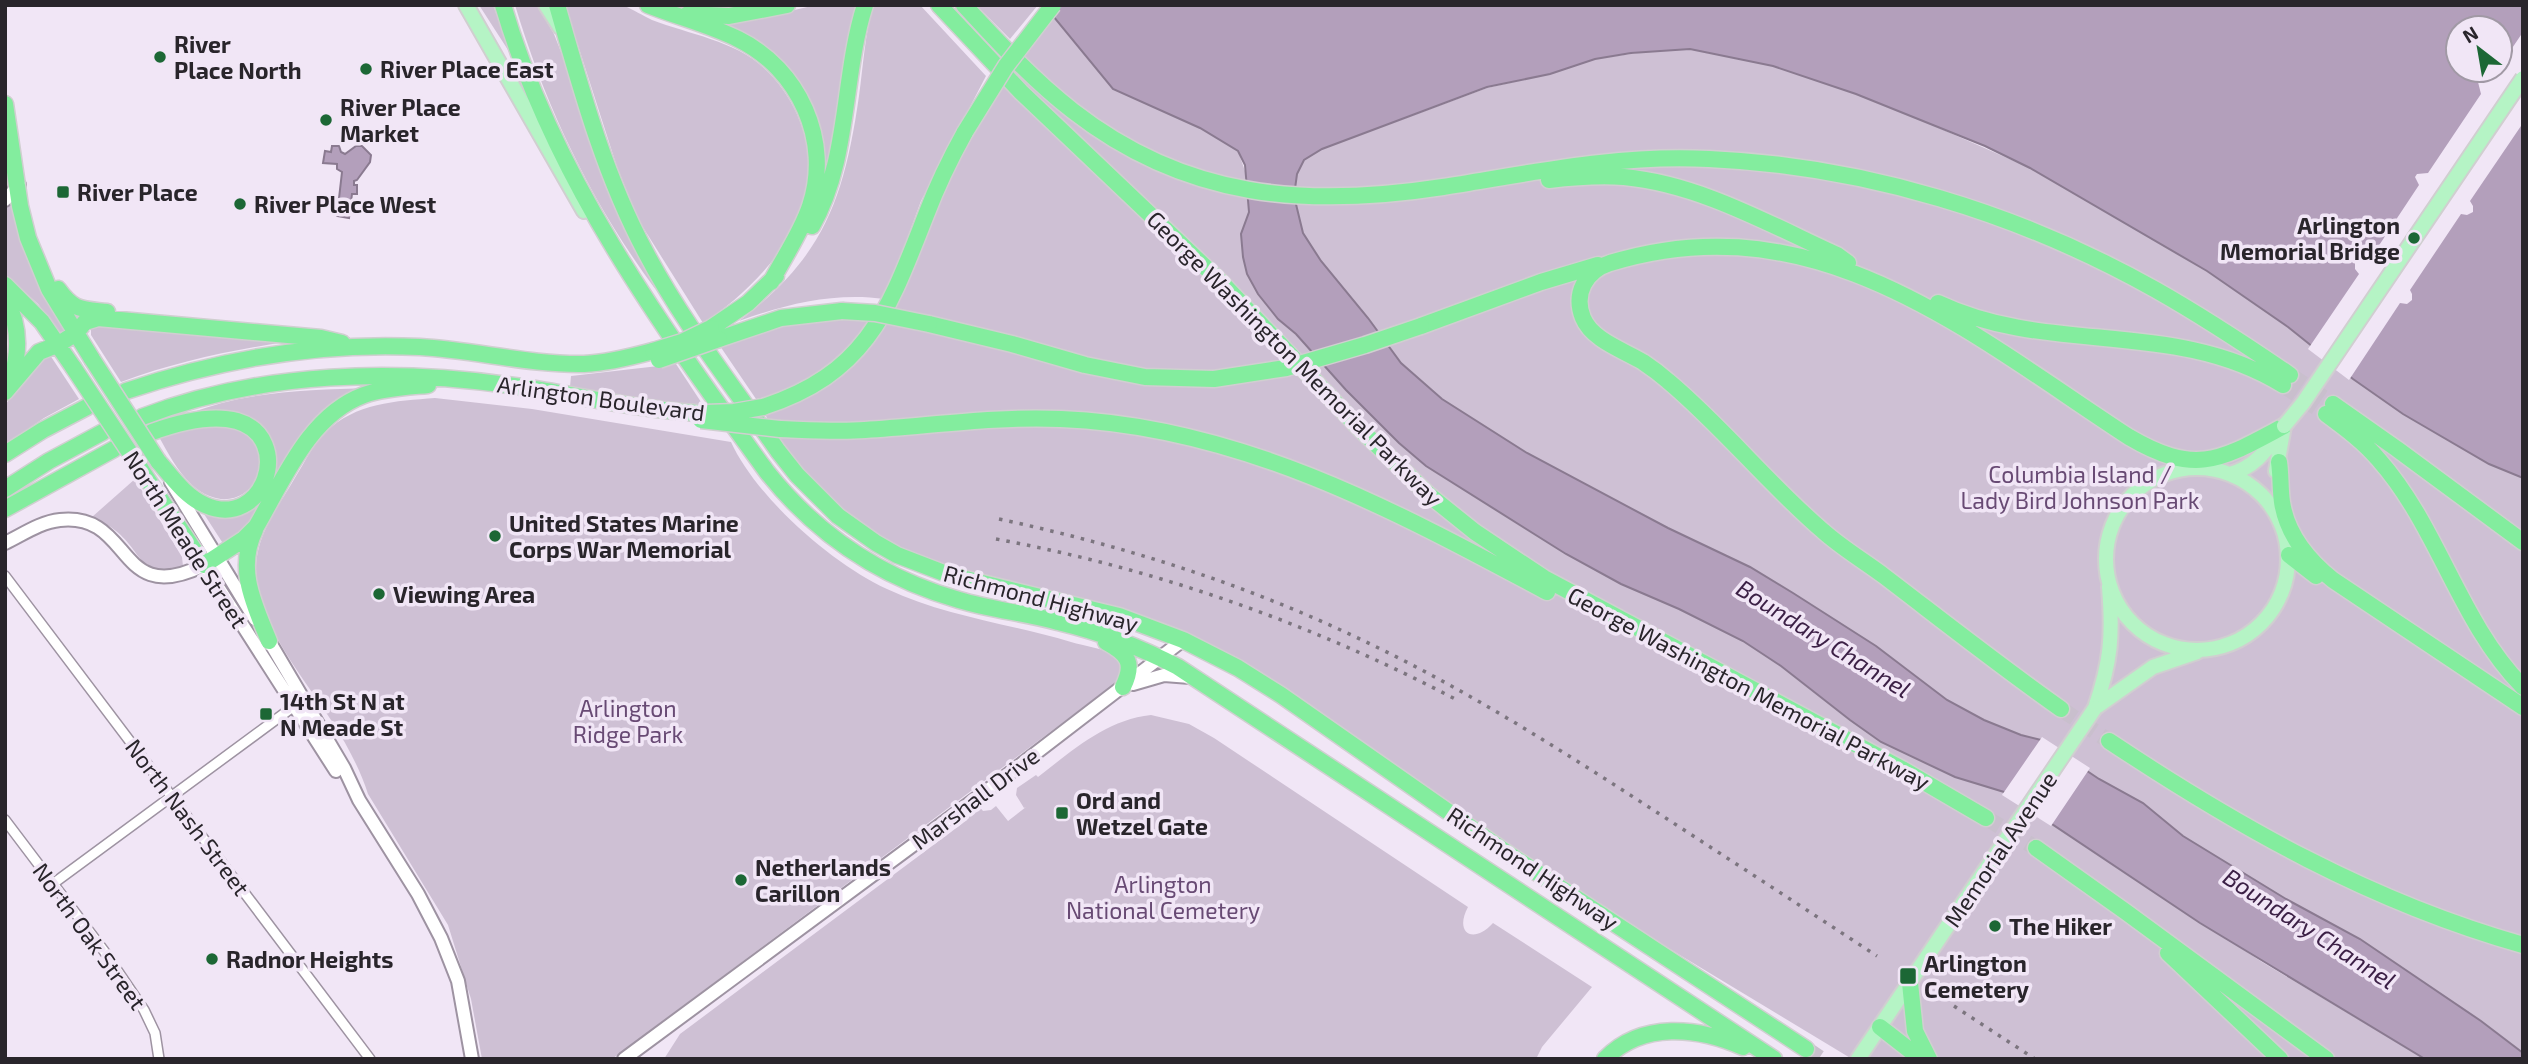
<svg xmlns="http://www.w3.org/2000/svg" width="2528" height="1064" font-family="'Exo 2',sans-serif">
	<rect width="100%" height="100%" fill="#f1e6f6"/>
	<path fill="#cec0d4" d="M479 5H493L512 56Z
		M515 5H537L554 34 563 57 605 185 656 290C592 204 546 108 515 5Z
		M565 5C579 5 612 2 624 6 633 9 643 16 652 20 688 34 736 41 764 68 803 104 821 163 801 214 785 255 740 300 703 323L639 221 617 167Z
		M816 5H857L824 181C826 138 812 85 777 57 758 41 737 32 714 23L742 22Z
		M873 5H920L986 76 921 201 885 299C834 292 786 304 739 321 824 257 844 199 859 96 863 66 865 35 873 5Z
		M976 5H1038L1010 39Z
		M1049 11 1113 89 1200 128 1238 151 1293 309 1806 671 2004 792 2262 962 2425 1059H1852L1491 841 1183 640 973 582 876 543 778 451 763 407 860 347 967 140Z
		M1690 49 1773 66 1813 78 1907 114 2030 168 2207 271 2288 327 2353 379 2403 414 2489 464 2523 478V1053L2481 1021 2360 939 2286 899 2183 836 2143 803 2099 779 2041 740 2021 735 1984 720 1947 700 1876 646 1793 593 1750 567 1668 528 1527 453 1442 399 1401 363 1368 318 1321 261 1303 233 1294 196 1297 174 1304 160 1322 149 1487 88 1550 74 1595 59 1659 50Z
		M5 174C11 191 11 210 17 227 28 264 47 297 68 329L61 334 38 304 5 274Z
		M838 319 872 322C839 359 806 389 756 399L720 346 778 326Z
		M94 325 285 342C228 351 175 362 121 382L91 335V326Z
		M50 355 79 399 44 418 5 445V405L37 365Z
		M676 364 703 405 678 406 570 387 571 376Z
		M369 388 344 399 249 527 224 545 204 514 231 515 270 484 276 467 268 435 241 414H189C245 391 309 390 369 388Z
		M435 398 532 409 731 442C756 497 832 564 887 589 944 616 1011 624 1071 642 1084 646 1105 648 1116 657 1127 668 1119 680 1109 688L612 1059H482L471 999 448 925 368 794C360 769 347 745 333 723 302 674 242 608 259 547 266 521 283 499 296 476 305 462 313 444 326 432 355 403 396 401 435 398Z
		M222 425C229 427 237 428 243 431 287 459 242 529 192 485 177 471 168 453 158 435L179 430Z
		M135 479 182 557 183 566 179 570C134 571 144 554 116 531 109 525 100 521 92 517Z
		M1151 715 1189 724 1214 738 1468 907C1454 933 1473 945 1493 923L1592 987 1542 1047 1536 1059H664L680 1034 967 820 968 814 979 806 983 811 991 810 996 806 1008 821 1026 807 1024 808 1016 795 1017 788 1036 775 1038 777C1073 750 1106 720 1151 715Z"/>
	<path fill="#b39fbb" stroke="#8a7a90" stroke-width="2" fill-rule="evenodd" d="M1044 5H2523V478L2489 464 2403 414 2353 379 2288 327 2207 271 2030 168 1985 146 1856 94 1773 66 1690 49 1631 53 1595 59 1550 74 1487 87 1322 149 1304 160 1297 174 1294 196 1303 233 1321 261 1368 318 1401 363 1442 399 1527 453 1668 528 1750 567 1793 593 1876 646 1947 700 1984 720 2021 735 2041 740 2099 779 2143 803 2183 836 2286 899 2360 939 2481 1021 2523 1053V1059H2425L2200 923 2004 792 1955 777 1881 742 1850 720 1781 666 1743 641 1679 609 1621 584 1566 554 1426 466 1399 443 1346 390 1296 334 1278 319 1258 294 1247 274 1243 257 1241 234 1249 212 1245 165 1238 151 1200 128 1113 89ZM2458 28H2500V70H2458Z
		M332 146H339L341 152 345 154 356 146H362L371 155 370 162 357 180 354 181V185H357V194H352L349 218 337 216 342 172 337 169V164L323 163 325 151 331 152Z"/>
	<path fill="#f1e6f6" d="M2523 32V123L2470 201 2473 206V212L2467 215 2461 214 2410 290 2412 294V300L2407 304 2400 303 2349 380 2308 349 2359 274 2355 269V262H2368L2419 185 2415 177 2417 174 2428 173 2481 94 2478 82 2489 81 2497 70H2500V66Z
		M2042 737 2090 768 2051 826 2002 795Z"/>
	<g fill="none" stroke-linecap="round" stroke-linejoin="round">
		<path stroke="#c9bfcd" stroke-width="16" stroke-dasharray="16 8" stroke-linecap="butt" d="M2290 375 2333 404
			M2283 385 2326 414
			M2061 709 2109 741
			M1986 818 2036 848
			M1806 1049 1821 1059"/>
		<g stroke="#9e93a2" stroke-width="12">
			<path id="street" d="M5 576 370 1059
				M5 820 104 951 144 1010 155 1033 159 1059
				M54 883 297 704"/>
		</g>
		<g stroke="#9e93a2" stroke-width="16">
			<path id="secondary" d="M5 200 19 185
				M171 482 255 619
				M5 543C22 535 40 522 60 520 134 512 115 609 204 565L336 771
				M265 634 344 768 359 800 418 894 441 938 458 981 472 1059
				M1133 684 1164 675 1190 677
				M624 1059 993 786 1183 640"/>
		</g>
		<g stroke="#d0cfd0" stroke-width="18">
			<path id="primary" d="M466 5 584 211
				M546 5 560 27
				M2106 559a91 91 0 1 1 182 0a91 91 0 1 1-182 0Z
				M2276 471 2284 426
				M2230 474C2256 467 2267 449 2283 428
				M2095 708C2111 661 2113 636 2109 587
				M2095 708 2153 667 2197 652
				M1858 1059 1984 872"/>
		</g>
		<g stroke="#d0cfd0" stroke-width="19">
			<path id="highway" d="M503 5C554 179 662 327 767 472 817 535 882 578 959 600 992 610 1026 613 1058 622 1100 632 1140 647 1178 667L1774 1059
				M557 5C581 89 604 174 645 251 682 322 733 386 778 451L797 475 838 516 876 543 897 555 949 575 1119 616 1183 640 1238 668 1281 695 1510 855 1806 1049
				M648 5C678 17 710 25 738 39 799 69 832 141 810 206 801 233 784 257 771 282
				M939 5 1021 92 1222 283 1361 430 1429 495 1475 532 1544 578 1902 769 1986 818
				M964 5C998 42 1033 80 1073 111 1186 199 1306 208 1443 187 1531 173 1619 154 1709 159 1865 166 2019 213 2156 290 2202 316 2246 345 2290 375
				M688 14 729 16 787 5
				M5 104 20 206 28 238 49 289 92 359
				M1549 180C1574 177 1599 175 1624 177 1699 184 1769 224 1837 255L1848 263
				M812 226C850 159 842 77 865 5
				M5 285 42 322 73 367
				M58 289C74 311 81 309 107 312
				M5 298C20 324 20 352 11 380
				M1938 303C2050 356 2174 318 2283 385
				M929 324 1012 344 1085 365 1145 377 1214 379 1286 368
				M1421 326 1541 282 1598 265
				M711 328 748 303 776 276
				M719 339 781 318 842 311
				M126 391C221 359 319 342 420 347 475 350 530 365 584 364 607 363 631 357 653 351
				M5 392 39 352 59 344 76 333 85 322 98 318 321 338 342 343
				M2333 404 2397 449 2523 542
				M763 407C868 373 889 309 926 215 937 186 950 159 965 132
				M2326 414C2345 428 2364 442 2379 460 2439 528 2459 622 2523 687
				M142 417C262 371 397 368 522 387 580 396 638 409 696 413
				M780 429C808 430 837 432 865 430 930 426 996 416 1061 419 1239 426 1394 510 1547 592
				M152 432C177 423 211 414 237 421 295 438 264 531 205 505 185 496 172 477 158 461
				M5 454 43 430 87 407
				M2279 462C2281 475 2280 488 2282 502 2287 535 2308 560 2333 580L2523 707
				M140 468 204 565 244 539 256 527C283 481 309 415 364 395 384 388 407 387 428 385
				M5 489 49 461 103 432
				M5 509 114 449
				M255 530C236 569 254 604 269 641
				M2289 555 2316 576
				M1106 642C1128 654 1135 663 1123 687
				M2061 709C2000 666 1943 621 1884 576 1864 561 1842 548 1823 531 1768 484 1723 427 1668 381 1660 374 1652 368 1643 362 1623 350 1592 340 1583 318 1573 293 1586 271 1610 263 1816 200 1968 332 2129 437 2197 477 2222 459 2284 426
				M2109 741C2240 828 2371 902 2523 945
				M2036 848 2126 912 2326 1059
				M2168 953 2280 1059
				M1910 983 1915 1031 1929 1059
				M1880 1027 1921 1059
				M1605 1059C1642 1021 1698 1027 1743 1047"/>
		</g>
		<use href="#street" stroke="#fff" stroke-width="9"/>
		<use href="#secondary" stroke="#fff" stroke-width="12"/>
		<use href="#primary" stroke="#b5f4c5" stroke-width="14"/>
		<use href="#highway" stroke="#83ed9e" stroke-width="16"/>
		<path stroke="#7c757f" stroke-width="3.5" stroke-dasharray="3.5 7" stroke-linecap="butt" d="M999 519C1125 546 1248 585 1364 641 1455 684 1540 737 1624 791 1709 846 1793 901 1877 956
			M996 539C1157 569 1313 624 1457 700
			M1954 1006 2035 1059"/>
		<g stroke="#d0cfd0" stroke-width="18" stroke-linecap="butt">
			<path id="primary-bridge" d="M2284 426 2303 403 2523 78
				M1984 872 2095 708"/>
		</g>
		<g stroke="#d0cfd0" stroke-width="19" stroke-linecap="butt">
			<path id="highway-bridge" d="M965 132 1006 66 1053 5
				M842 311 875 313 929 324
				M653 351 682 342 711 328
				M92 359 158 461
				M659 360 719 339
				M73 367 140 468
				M1286 368 1365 345 1421 326
				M706 413 734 412 763 407
				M701 420 780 429"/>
		</g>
		<use href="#primary-bridge" stroke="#b5f4c5" stroke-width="14"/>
		<use href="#highway-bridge" stroke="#83ed9e" stroke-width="16"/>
	</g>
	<g fill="#1c6735" stroke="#f1e6f6" stroke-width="2.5">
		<circle cx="160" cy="57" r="7"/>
		<circle cx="366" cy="69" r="7"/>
		<circle cx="326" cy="120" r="7"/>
		<rect x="56" y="185" width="14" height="14" rx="3.5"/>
		<circle cx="240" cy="204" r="7"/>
		<circle cx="2414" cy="238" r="7"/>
		<circle cx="495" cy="536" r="7"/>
		<circle cx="379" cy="594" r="7"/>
		<rect x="259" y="707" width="14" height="14" rx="3.5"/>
		<rect x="1055" y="806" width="14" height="14" rx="3.5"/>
		<circle cx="741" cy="880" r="7"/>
		<circle cx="1995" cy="926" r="7"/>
		<circle cx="212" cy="959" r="7"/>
		<rect x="1899" y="967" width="18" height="18" rx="3.5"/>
	</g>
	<g text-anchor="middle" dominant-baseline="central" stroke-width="7" stroke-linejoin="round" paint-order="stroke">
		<g font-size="23" font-weight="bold" fill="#29252b" stroke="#f1e6f6" text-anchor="start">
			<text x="174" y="44">River<tspan x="174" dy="26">Place North</tspan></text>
			<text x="380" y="69">River Place East</text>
			<text x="340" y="107">River Place<tspan x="340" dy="26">Market</tspan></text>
			<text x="77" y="192">River Place</text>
			<text x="254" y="204">River Place West</text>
			<text x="2400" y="225" text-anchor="end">Arlington<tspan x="2400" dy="26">Memorial Bridge</tspan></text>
			<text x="509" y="523">United States Marine<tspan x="509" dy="26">Corps War Memorial</tspan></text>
			<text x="393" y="594">Viewing Area</text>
			<text x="280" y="701">14th St N at<tspan x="280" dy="26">N Meade St</tspan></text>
			<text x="1076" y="800">Ord and<tspan x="1076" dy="26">Wetzel Gate</tspan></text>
			<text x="755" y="867">Netherlands<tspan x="755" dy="26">Carillon</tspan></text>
			<text x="2009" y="926">The Hiker</text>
			<text x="226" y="959">Radnor Heights</text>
			<text x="1924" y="963">Arlington<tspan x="1924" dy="26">Cemetery</tspan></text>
		</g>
		<g font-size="23" fill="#29252b" stroke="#f1e6f6">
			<text transform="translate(1295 358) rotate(45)">George Washington Memorial Parkway</text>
			<text transform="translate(601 398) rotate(8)">Arlington Boulevard</text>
			<text transform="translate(186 539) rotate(57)">North Meade Street</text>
			<text transform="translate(1041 598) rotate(15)">Richmond Highway</text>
			<text transform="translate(1749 688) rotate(28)">George Washington Memorial Parkway</text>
			<text transform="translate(975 798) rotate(-37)">Marshall Drive</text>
			<text transform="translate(188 817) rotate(53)">North Nash Street</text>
			<text transform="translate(2000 849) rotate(-56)">Memorial Avenue</text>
			<text transform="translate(1533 868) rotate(34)">Richmond Highway</text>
			<text transform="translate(90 936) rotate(54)">North Oak Street</text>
		</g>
		<g font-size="23" fill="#684a74" stroke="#f1e6f6">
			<text x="2080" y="474">Columbia Island /<tspan x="2080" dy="26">Lady Bird Johnson Park</tspan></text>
			<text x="628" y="708">Arlington<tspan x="628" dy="26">Ridge Park</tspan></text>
			<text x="1163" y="884">Arlington<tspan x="1163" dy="26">National Cemetery</tspan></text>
		</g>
		<g font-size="24" font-style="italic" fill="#3c2046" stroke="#f1e6f6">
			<text transform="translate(1824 638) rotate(32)">Boundary Channel</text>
			<text transform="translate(2310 928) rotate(33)">Boundary Channel</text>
		</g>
	</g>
	<rect width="2528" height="1064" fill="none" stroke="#29252b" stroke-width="14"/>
	<g transform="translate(2479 49) rotate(329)"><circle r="33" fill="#f1e6f6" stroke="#a199a5" stroke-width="2"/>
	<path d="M0-5L12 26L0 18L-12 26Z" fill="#1c6735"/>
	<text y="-10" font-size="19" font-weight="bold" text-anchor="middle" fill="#29252b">N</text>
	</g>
</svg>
